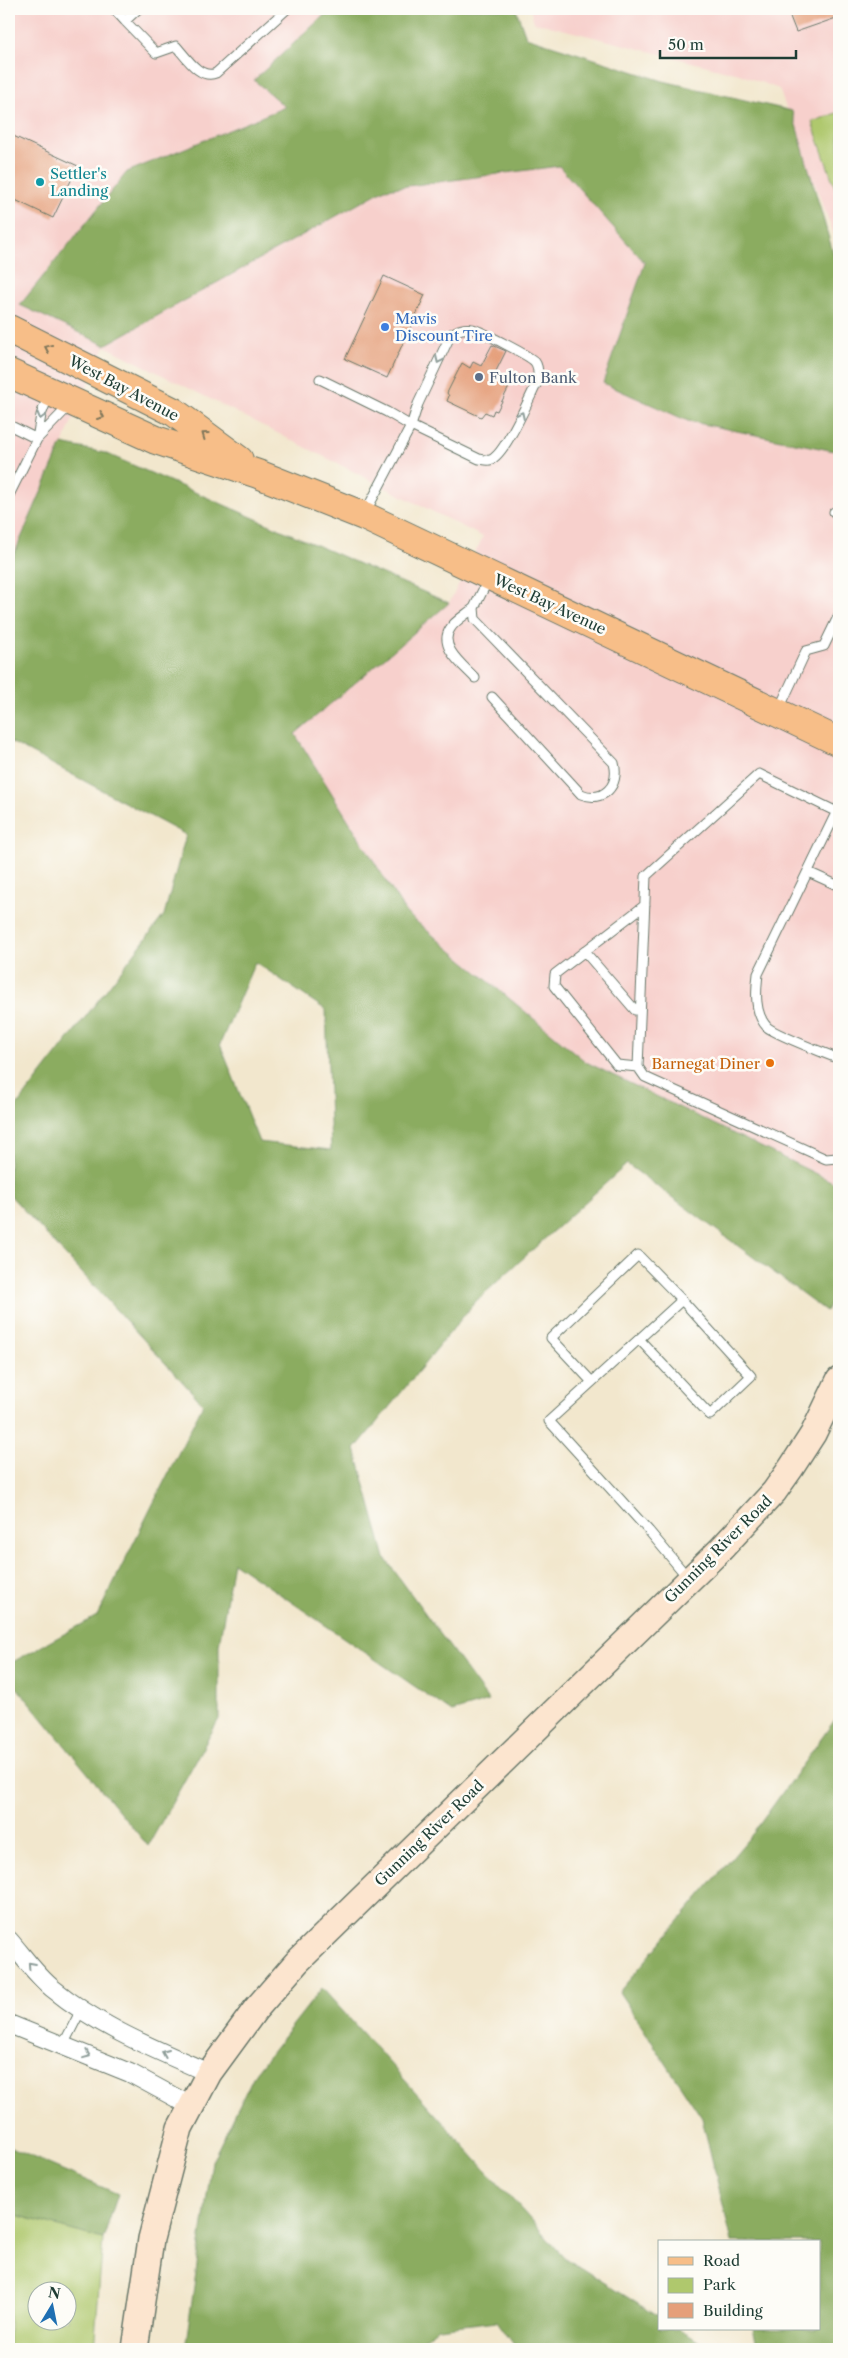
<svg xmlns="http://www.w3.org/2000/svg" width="848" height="2358" font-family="'Libre Caslon Text',serif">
	<rect width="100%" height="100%" fill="#fdfcf7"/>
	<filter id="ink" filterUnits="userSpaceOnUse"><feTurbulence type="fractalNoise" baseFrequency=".02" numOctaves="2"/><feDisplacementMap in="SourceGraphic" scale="10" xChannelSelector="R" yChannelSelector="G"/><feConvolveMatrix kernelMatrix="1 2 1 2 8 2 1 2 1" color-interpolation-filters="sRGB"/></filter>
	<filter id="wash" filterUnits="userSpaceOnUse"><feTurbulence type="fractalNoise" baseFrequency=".0096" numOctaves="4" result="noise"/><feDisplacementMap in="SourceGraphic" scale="20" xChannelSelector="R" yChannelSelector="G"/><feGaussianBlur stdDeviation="1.12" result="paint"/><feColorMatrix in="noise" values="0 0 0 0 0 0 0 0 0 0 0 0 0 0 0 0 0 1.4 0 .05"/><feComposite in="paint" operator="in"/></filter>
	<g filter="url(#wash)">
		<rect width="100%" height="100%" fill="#f2e7cd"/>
		<path fill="#f7d0cc" d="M9 9H331L255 80 286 107 127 172 20 305 105 345 385 189 559 166 645 263 604 383 688 421 839 452V1185L586 1062 406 913 294 734 449 603 483 537 105 346 12 559 9 557Z
			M530 9H839V248L779 89 739 74 534 22Z"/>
		<path fill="#afc86d" stroke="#678250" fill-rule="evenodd" d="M839 112V199L812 122Z
			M9 2213 103 2239 94 2349H9ZM38 2290H68V2320H38Z"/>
		<path fill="#8bac60" stroke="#55744a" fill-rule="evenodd" d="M331 9H516L526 37 663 81 792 111 839 273V452L688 421 603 383 645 263 559 166 385 189 105 345 20 305 127 172 285 107 254 80Z
			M62 444 105 453 449 603 295 734 406 913 586 1062 839 1185V1286L826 1311 627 1164 475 1302 355 1449 385 1558 489 1701 452 1712 233 1562 219 1645V1719L148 1846 9 1678V1664L97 1616 203 1404 9 1194V1116L164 915 186 835 9 741V557L12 559ZM255 962 326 1010 331 1150 259 1142 220 1044Z
			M839 1714V2349H758L753 2329H819V2242H732L702 2118 619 1992 754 1832Z
			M322 1988 565 2258 659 2317V2329H679L711 2349H517L497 2321 438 2328 410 2349H185L212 2161 255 2073Z
			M9 2147 118 2194 103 2239 9 2213Z"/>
		<g id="blocks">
			<path fill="#e59f7a" d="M787 9H839V17L796 32Z
				M9 134 78 166 53 218 9 197Z
				M384 276 425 295 387 378 345 359Z
				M492 345 506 351 495 373 512 381 497 411 494 410 492 415 485 412 481 417 447 401 449 396 447 393 462 363 470 368 473 362 481 366Z"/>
		</g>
	</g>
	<g filter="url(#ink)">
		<use href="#blocks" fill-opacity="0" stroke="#69786a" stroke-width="1"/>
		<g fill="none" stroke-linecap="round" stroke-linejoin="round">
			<g stroke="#69786a" stroke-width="11">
				<path id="lane" d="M114 9 125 21 138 9
					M125 21 156 53 176 46C186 57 200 80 216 73L287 9
					M320 379 387 412 411 426 418 404 451 334C458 330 464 327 473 329 481 331 530 356 535 362 539 367 538 375 538 381 530 396 505 456 490 460 487 461 482 459 479 459L411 426 365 513
					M9 425 37 439
					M37 439 70 405
					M9 495 37 439 41 415 49 394
					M834 512 839 515
					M489 578 474 608 475 619 614 763C620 786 603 803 581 794L492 697
					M474 608C467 614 454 621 450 629 438 647 464 666 475 678
					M779 709 806 651 824 646 839 615
					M839 807 758 974C756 991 754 1013 767 1027 776 1035 825 1053 839 1059
					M837 812 759 774 646 876 638 1067 645 1077 826 1159 837 1158 839 1155
					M808 872 839 886
					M585 952 635 1010H640
					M638 1067 617 1065 554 986 555 974 645 905
					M639 1339 710 1415 751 1376 682 1300 549 1421 649 1531 689 1579
					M592 1382 551 1338 638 1255 682 1300
					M63 2045 81 2010"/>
			</g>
			<g stroke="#69786a" stroke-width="20">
				<path id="street" d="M9 1940C23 1956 36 1975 52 1988 101 2028 152 2048 209 2073
					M9 2024 130 2073 191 2106"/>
			</g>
			<g stroke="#69786a" stroke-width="28">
				<path id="secondary" d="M135 2349 151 2239 180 2128 209 2073 255 2010 297 1962 721 1549 774 1492 791 1468 813 1434 839 1380"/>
			</g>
			<g stroke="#69786a" stroke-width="30">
				<path id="primary" d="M9 329 174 412 239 460
					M9 373 156 440 258 474 364 516 839 742"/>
			</g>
			<use href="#lane" stroke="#fff" stroke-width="9"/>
			<use href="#street" stroke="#fff" stroke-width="18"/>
			<use href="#secondary" stroke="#fce5cf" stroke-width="25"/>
			<use href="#primary" stroke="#f7be88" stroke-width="28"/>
		</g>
		<defs><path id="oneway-chevron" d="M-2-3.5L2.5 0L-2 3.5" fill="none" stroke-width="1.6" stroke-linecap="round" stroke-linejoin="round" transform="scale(1.25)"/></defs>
		<g stroke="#80775a">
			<use href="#oneway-chevron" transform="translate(48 348) rotate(-155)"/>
			<use href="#oneway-chevron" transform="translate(101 416) rotate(24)"/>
			<use href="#oneway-chevron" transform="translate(205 435) rotate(-144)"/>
		</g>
		<g stroke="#8f9e9a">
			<use href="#oneway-chevron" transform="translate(439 360) rotate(115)"/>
			<use href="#oneway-chevron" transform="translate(521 415) rotate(-64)"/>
			<use href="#oneway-chevron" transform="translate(41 416) rotate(105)"/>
			<use href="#oneway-chevron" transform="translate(31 1965) rotate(-132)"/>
			<use href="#oneway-chevron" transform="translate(165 2053) rotate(-157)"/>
			<use href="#oneway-chevron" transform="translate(87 2055) rotate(22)"/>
		</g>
	</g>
	<circle fill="#0f9aa8" stroke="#fdfcf7" stroke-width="2" cx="40" cy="182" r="5"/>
	<circle fill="#3f7fe0" stroke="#fdfcf7" stroke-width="2" cx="385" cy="327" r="5"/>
	<circle fill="#5c6f8a" stroke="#fdfcf7" stroke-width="2" cx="479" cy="377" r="5"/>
	<circle fill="#e8710a" stroke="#fdfcf7" stroke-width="2" cx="770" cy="1063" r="5"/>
	<g text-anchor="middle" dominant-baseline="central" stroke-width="5" stroke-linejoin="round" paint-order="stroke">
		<g font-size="15" fill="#0d838f" stroke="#fdfcf7" text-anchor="start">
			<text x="50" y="173">Settler's<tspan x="50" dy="17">Landing</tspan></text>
		</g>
		<g font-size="15" fill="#366cbe" stroke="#fdfcf7" text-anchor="start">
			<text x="395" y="318">Mavis<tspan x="395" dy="17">Discount Tire</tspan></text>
		</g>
		<g font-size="15" fill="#4e5e75" stroke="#fdfcf7" text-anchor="start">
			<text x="489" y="377">Fulton Bank</text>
		</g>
		<g font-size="15" fill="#1f3d34" stroke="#fdfcf7">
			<text transform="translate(124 388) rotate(28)">West Bay Avenue</text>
			<text transform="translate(550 604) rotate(25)">West Bay Avenue</text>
			<text transform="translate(718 1549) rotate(-45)">Gunning River Road</text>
			<text transform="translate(429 1833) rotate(-44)">Gunning River Road</text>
		</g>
		<g font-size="15" fill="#c56008" stroke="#fdfcf7" text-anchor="end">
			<text x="760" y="1063">Barnegat Diner</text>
		</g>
	</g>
	<rect width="848" height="2358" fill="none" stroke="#fdfcf7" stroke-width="30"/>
	<rect x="658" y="2240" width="162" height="90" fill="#fdfcf7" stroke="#a4b0a9"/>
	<rect x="668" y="2257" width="25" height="8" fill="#f7be88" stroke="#a4b0a9"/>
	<text x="703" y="2266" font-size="15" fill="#1f3d34">Road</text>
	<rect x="668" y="2278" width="25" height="15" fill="#afc86d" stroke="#a4b0a9"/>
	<text x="703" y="2290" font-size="15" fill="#1f3d34">Park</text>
	<rect x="668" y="2303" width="25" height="15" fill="#e59f7a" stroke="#a4b0a9"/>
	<text x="703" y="2316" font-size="15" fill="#1f3d34">Building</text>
	<g transform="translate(52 2306) rotate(10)"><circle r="24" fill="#fdfcf7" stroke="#a4b0a9"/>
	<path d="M0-4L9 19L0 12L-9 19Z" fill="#1f6fb2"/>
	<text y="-8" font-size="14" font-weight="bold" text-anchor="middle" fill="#1f3d34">N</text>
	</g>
	<path d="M660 50v8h136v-8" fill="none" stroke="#1f3d34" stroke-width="2.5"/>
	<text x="668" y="50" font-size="15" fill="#1f3d34" stroke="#fdfcf7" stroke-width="4" paint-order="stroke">50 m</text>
</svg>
